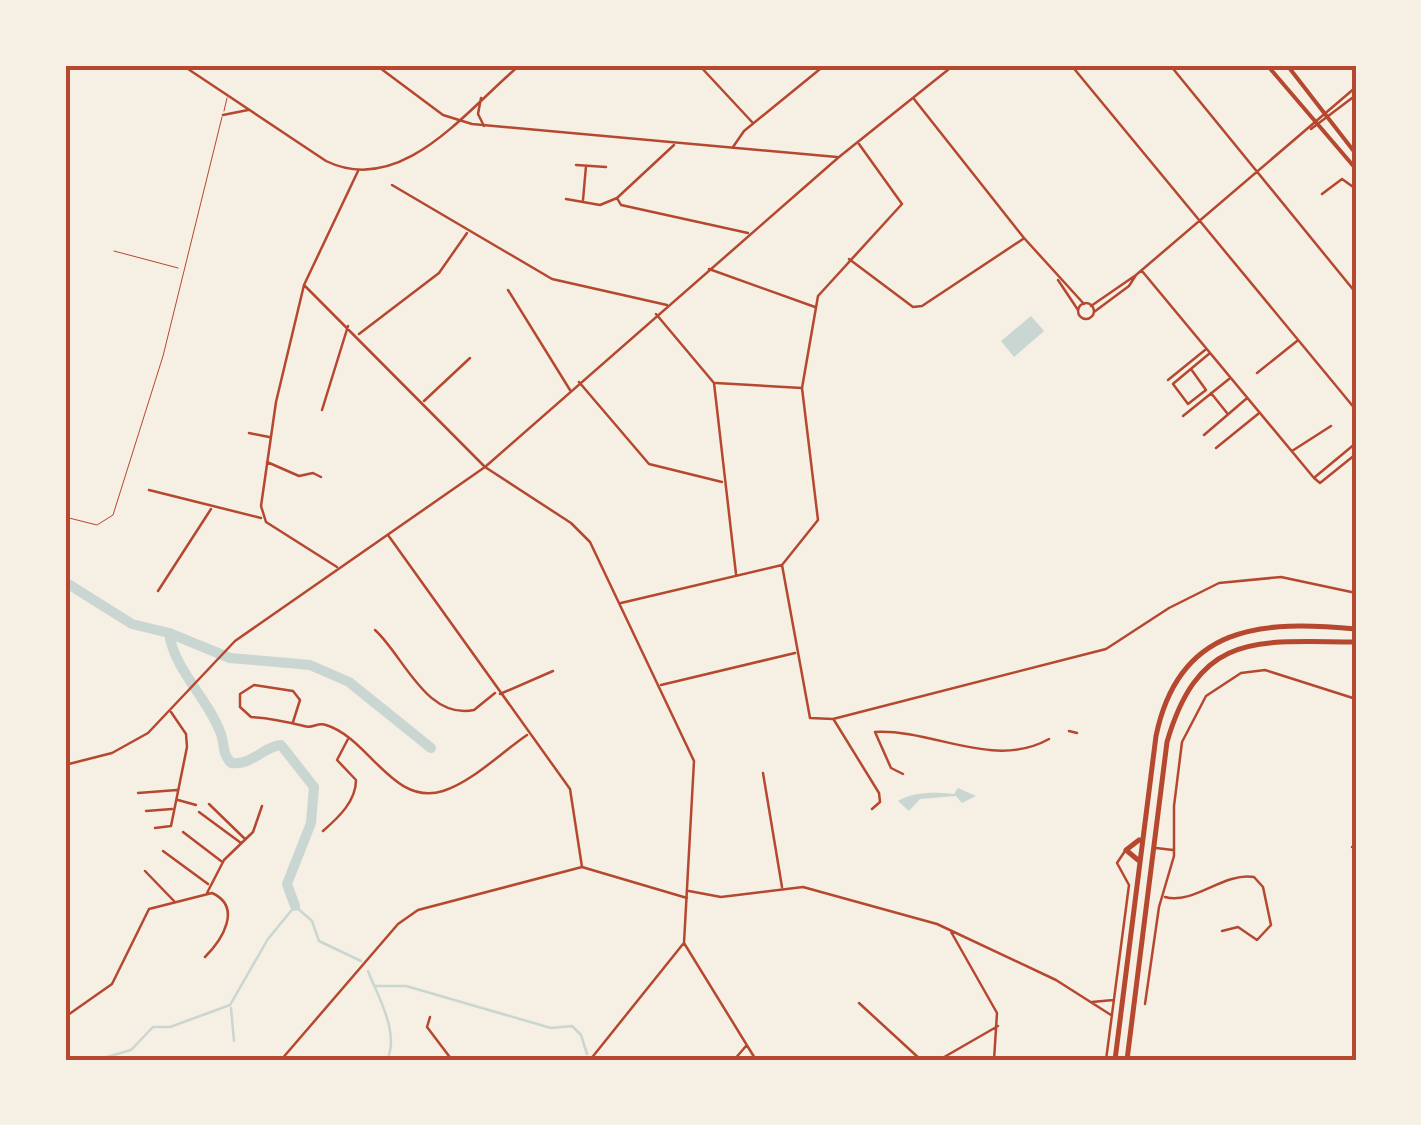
<svg xmlns="http://www.w3.org/2000/svg" width="1421" height="1125" font-family="'DM Sans',sans-serif">
	<rect width="100%" height="100%" fill="#f6efe4"/>
	<path fill="#c9d6d2" d="M1031 316 1044 331 1014 357 1001 341Z
		M958 788 976 796 962 803 956 796 920 799 909 811 898 801C914 791 938 792 954 794Z"/>
	<g fill="none" stroke-linecap="round" stroke-linejoin="round">
		<path stroke="#c9d6d2" stroke-width="2.5" d="M368 971C378 997 400 1033 387 1060
			M374 986H406L551 1028 572 1026 581 1035 587 1054
			M231 1008 234 1041
			M96 1060 131 1050 153 1027H170L230 1005 268 939 295 906 312 921 319 941 361 961"/>
		<path stroke="#c9d6d2" stroke-width="10" d="M65 582 132 624 169 633C174 670 208 698 221 734 225 746 222 753 231 763 252 766 264 746 281 745L314 787 311 823 287 884 295 906
			M169 633 230 658 310 665 349 682 431 748"/>
		<path stroke="#b5482f" stroke-width="1" d="M65 69 67 65
			M224 111 227 98
			M114 251 178 268
			M65 517 97 525 113 515 163 356 222 117"/>
		<path stroke="#b5482f" stroke-width="2.5" d="M376 65 443 115 472 124 837 157
			M699 65 752 122
			M1071 65 1356 410
			M1170 65 1356 293
			M914 99 1024 238 1084 304
			M1311 129 1356 95
			M859 144 902 204 818 296 802 388 818 520 782 565 810 718 833 719 1106 649 1169 608 1219 583 1281 577 1356 593
			M674 145 617 198 621 205 748 233
			M733 147 744 131 825 65
			M576 165 606 167
			M392 185 552 279 667 305
			M1322 194 1342 179 1356 189
			M566 199 600 205 617 198
			M583 200 586 166
			M849 259 913 307 922 306 1023 239
			M709 269 815 307
			M1142 271 1314 478 1320 483 1356 454
			M1058 280 1078 310
			M304 285 485 467 571 523 590 542 694 761 684 943 756 1060
			M508 290 570 390
			M1078 311a8 8 0 1 1 16 0a8 8 0 1 1-16 0Z
			M1091 306 1136 275 1356 87
			M1094 312 1129 286 1136 275
			M656 314 714 383 736 574
			M359 334 439 273 467 233
			M1191 369 1206 390 1188 404 1173 384 1174 383 1210 353
			M1257 373 1297 341
			M1168 380 1205 350
			M579 382 649 464 722 482
			M716 383 802 388
			M1211 393 1227 413
			M424 401 470 358
			M322 410 348 326
			M1183 416 1229 379
			M249 433 269 437
			M1204 435 1246 399
			M1216 448 1258 414
			M1292 451 1331 426
			M267 462 299 476 313 473 321 477
			M1315 477 1356 443
			M149 490 261 518
			M388 535 570 789 582 867
			M337 567 266 522 261 506 276 402 304 285 358 171
			M158 591 211 509
			M621 603 782 565
			M375 630C403 655 426 720 474 710L495 693
			M661 685 795 653
			M500 694 553 671
			M834 720 879 793 880 802 872 809
			M293 722 300 700 293 691 254 685 240 694V707L251 717C270 718 284 721 304 726 313 729 317 722 326 725 369 738 393 807 443 791 472 782 502 752 527 735
			M1069 731 1077 733
			M763 773 782 887
			M903 774 891 768 875 732C934 729 994 770 1049 739
			M138 793 177 790
			M178 800 196 805
			M209 804 245 839
			M146 811 172 809
			M199 812 241 843
			M155 828 171 826 187 747 186 734 171 712
			M323 831C339 817 356 801 356 780L337 760 348 739
			M183 832 221 861
			M1352 847 1356 846
			M1156 848 1173 850
			M163 851 208 884
			M145 871 174 901
			M689 891 721 897 803 887 937 924 1056 980 1111 1015
			M207 893 224 860 253 832 262 806
			M1165 897C1194 905 1223 872 1254 877L1263 887 1271 925 1257 940 1238 927 1222 931
			M950 930 997 1013 994 1060
			M1092 1002 1113 1000
			M859 1003 921 1060
			M1145 1004 1159 907 1174 856V806L1182 742 1206 696 1241 673 1265 670 1356 699
			M65 1017 112 984 149 909 212 893C243 907 222 940 205 957
			M430 1017 427 1027 452 1060
			M281 1060 398 924 418 910 582 867 687 898
			M590 1060 683 944
			M734 1060 746 1046
			M939 1060 998 1026
			M1106 1060 1129 885 1117 863 1125 851"/>
		<path stroke="#b5482f" stroke-width="2.5" d="M182 65 326 161C402 198 467 109 520 65
			M481 98 478 114 484 126
			M223 115 248 110
			M65 765 112 753 148 733 235 641 485 467 839 157 954 65"/>
		<path stroke="#b5482f" stroke-width="4" d="M1267 65 1356 169
			M1287 65 1356 154"/>
		<path stroke="#b5482f" stroke-width="5" d="M1138 860 1126 850 1139 840
			M1115 1060 1156 736C1179 624 1263 620 1356 629
			M1127 1060 1167 742C1200 629 1259 642 1356 642"/>
	</g>
	<rect width="1421" height="1125" fill="none" stroke="#f6efe4" stroke-width="135"/>
	<rect x="68" y="68" width="1286" height="990" fill="none" stroke="#b5482f" stroke-width="4"/>
</svg>
